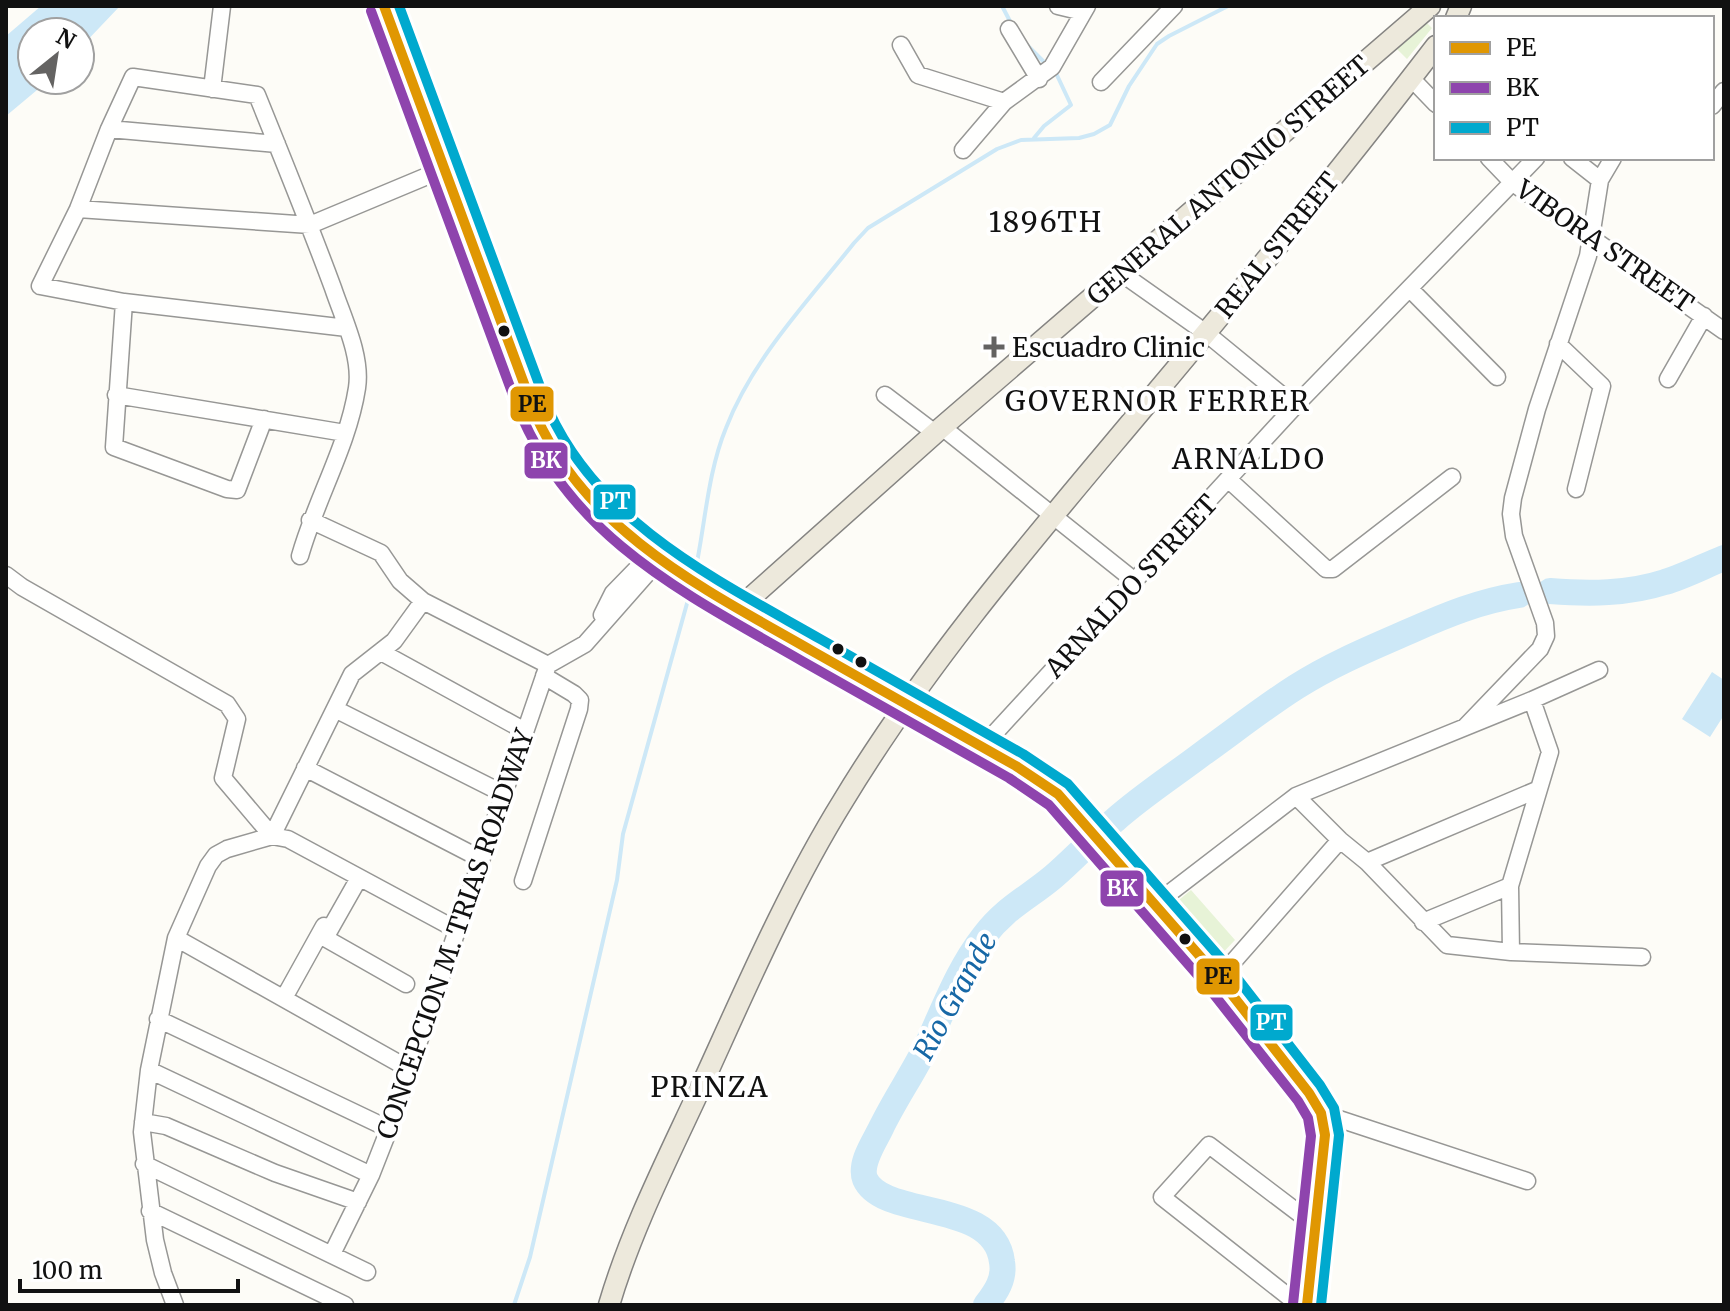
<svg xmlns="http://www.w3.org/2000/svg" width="1730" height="1311" font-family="Merriweather,serif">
	<rect width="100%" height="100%" fill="#fdfcf7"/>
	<path fill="#e7f3d7" d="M1423 19 1432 28 1407 59 1393 45Z
		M1191 890 1235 940 1216 960 1169 908Z"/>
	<path fill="#cde8f7" d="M41 6H120L80 48V32H32V80H49L6 116V36Z
		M1712 672 1724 680V715L1710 737 1682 719Z"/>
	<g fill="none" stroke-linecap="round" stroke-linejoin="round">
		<path stroke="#cde8f7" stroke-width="4" d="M1002 6 1012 25
			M1027 45 1046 64
			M1034 138 1044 126 1071 105 1055 71
			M694 577C705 528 707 474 726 428 753 358 808 301 854 243L868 228 997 149 1021 140 1079 138 1094 134 1110 125 1129 86 1157 44 1169 36 1228 6
			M514 1305 530 1257 617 880 623 834 691 589"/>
		<path stroke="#cde8f7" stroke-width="26" d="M1550 591C1589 594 1628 594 1665 582 1685 576 1704 566 1724 558
			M986 1305C996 1292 1005 1279 1002 1262 995 1198 883 1220 865 1179 859 1163 875 1141 881 1128 895 1099 914 1072 928 1043 945 1006 959 968 984 936 1005 908 1028 898 1053 877 1074 859 1093 838 1115 820 1142 796 1173 776 1202 754 1233 732 1263 708 1296 687 1332 664 1371 648 1410 631 1446 615 1480 601 1519 595"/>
		<g stroke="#979795" stroke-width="19">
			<path id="minor" d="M1058 6 1083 12
				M1009 29 1039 79
				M901 45 918 75 1004 102 1052 67 1087 6
				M1411 78 1436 104
				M1101 82 1174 6
				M212 89 222 6
				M1712 106 1724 91
				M109 129 277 144
				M963 150 1004 102
				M1489 158 1513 183 1724 331
				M1572 158 1600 180
				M78 209 310 225 444 169
				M1121 273 1206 333 1295 406
				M1410 289 1497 377
				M124 302 114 447 227 489 237 490 264 419
				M1558 344 1602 386 1576 489
				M1668 379 1704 316
				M116 395 345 433
				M885 395 935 433
				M942 427 1136 582
				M1229 480 1326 569H1333L1452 477
				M310 520 381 553 400 581 423 601 548 665
				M300 556C316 499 348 446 357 388 362 356 343 318 333 288 309 223 283 159 257 95L133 77 109 129 78 209 40 286 124 302 347 328
				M6 575 22 587 227 704 237 719 223 778 272 836
				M602 615 613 593 649 556
				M381 652 525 731
				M335 709 504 794
				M1465 727 1540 649 1546 636 1545 623 1514 536 1511 514 1513 498 1537 409 1588 256 1600 180 1613 158
				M982 747 1295 406 1536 158
				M305 768 481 859
				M1296 796 1340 840 1367 862 1447 945 1511 952 1642 957
				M272 836 352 674 394 641 423 601
				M1367 862 1539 789
				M359 878 325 938 406 984
				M523 881 579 709 580 700 574 694 544 676
				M1154 905 1296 796 1532 700 1599 670
				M1423 922 1510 886
				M176 938 409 1069
				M1511 952 1510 886 1550 752 1532 700
				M1219 978 1340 840
				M284 998 324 926
				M158 1019 389 1129
				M149 1070 371 1175
				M1321 1113 1527 1181
				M143 1122 166 1126 275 1173 358 1202
				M144 1164 367 1272
				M150 1211 345 1305
				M332 1254 371 1175 389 1129 548 665 585 644 659 560
				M175 1305 163 1273 155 1240 142 1132 149 1070 176 938 208 866 216 855 227 849 272 836 288 839 457 930
				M1299 1305 1162 1197 1209 1145 1317 1227"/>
		</g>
		<g stroke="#858482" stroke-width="23">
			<path id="major" d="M384 6C424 113 462 220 503 326 521 371 534 426 563 466 589 501 646 553 683 577L1016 766 1058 794 1219 978 1272 1048 1309 1093 1321 1113 1325 1135 1307 1305
				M1456 18 1461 6
				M738 609 942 427 1430 6
				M609 1305C632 1227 670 1154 704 1080 746 988 789 888 843 801 927 662 1035 537 1139 413 1240 293 1340 171 1436 46"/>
		</g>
		<use href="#minor" stroke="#fffffe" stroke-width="16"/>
		<use href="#major" stroke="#ede9dc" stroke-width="20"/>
		<g stroke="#fff" stroke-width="16">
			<path id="bus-1" d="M384 6 536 416C589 534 708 591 814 652 882 690 949 728 1016 766L1058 794 1219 978 1309 1093 1321 1113 1325 1135 1307 1305"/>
		</g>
		<g stroke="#fff" stroke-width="16">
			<path id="bus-2" d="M371 11 516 403C569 538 684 593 802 661 871 700 940 739 1009 778L1049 805 1208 987 1298 1101 1308 1118 1311 1136 1293 1304"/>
		</g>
		<g stroke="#fff" stroke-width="16">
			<path id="bus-3" d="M399 6 549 411C601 525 719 581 822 640 889 678 956 716 1023 754L1068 784 1230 969 1320 1085 1334 1108 1339 1135 1321 1305"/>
		</g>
		<use href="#bus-1" stroke="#e09702" stroke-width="10"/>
		<use href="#bus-2" stroke="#8e44ad" stroke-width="10"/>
		<use href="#bus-3" stroke="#00a9ce" stroke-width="10"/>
	</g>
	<g fill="#111" stroke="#fff" stroke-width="3">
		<circle cx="504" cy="331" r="7"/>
		<circle cx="838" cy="649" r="7"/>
		<circle cx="861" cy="662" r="7"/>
		<circle cx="1185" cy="939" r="7"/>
	</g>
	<path fill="#646362" stroke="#fff" stroke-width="3" d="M990 335h8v8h8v8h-8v8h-8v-8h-8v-8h8z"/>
	<g text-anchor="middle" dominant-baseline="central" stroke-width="8" stroke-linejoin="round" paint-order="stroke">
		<g font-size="26" fill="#111" stroke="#fff">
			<text transform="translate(1228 180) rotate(-41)">GENERAL ANTONIO STREET</text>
			<text transform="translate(1277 245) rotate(-51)">REAL STREET</text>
			<text transform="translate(1605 246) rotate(35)">VIBORA STREET</text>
			<text transform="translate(1131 586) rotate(-47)">ARNALDO STREET</text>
			<text transform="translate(455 934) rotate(-71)">CONCEPCION M. TRIAS ROADWAY</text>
		</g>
		<g font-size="26" fill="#111" stroke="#fff" text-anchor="start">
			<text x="1012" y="347">Escuadro Clinic</text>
		</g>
		<g font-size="28" letter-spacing="2" fill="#111" stroke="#fff">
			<text x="1046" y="222">1896TH</text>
			<text x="1158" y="401">GOVERNOR FERRER</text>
			<text x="1249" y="459">ARNALDO</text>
			<text x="710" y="1087">PRINZA</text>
		</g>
		<g font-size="28" font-style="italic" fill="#1768a6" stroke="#fff">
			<text transform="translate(955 996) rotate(-61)">Rio Grande</text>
		</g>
	</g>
	<g stroke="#fff" stroke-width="3">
		<rect x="509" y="385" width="46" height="38" rx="8" fill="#e09702"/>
		<rect x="523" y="441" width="46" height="39" rx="8" fill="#8e44ad"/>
		<rect x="592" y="483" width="45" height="38" rx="8" fill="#00a9ce"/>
		<rect x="1099" y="869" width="46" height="39" rx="8" fill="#8e44ad"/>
		<rect x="1195" y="957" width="46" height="39" rx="8" fill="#e09702"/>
		<rect x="1249" y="1003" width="45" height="39" rx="8" fill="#00a9ce"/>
	</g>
	<g font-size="22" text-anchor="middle" font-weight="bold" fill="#fff">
		<text x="546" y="468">BK</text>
		<text x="615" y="509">PT</text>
		<text x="1122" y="896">BK</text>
		<text x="1271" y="1030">PT</text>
	</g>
	<g font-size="22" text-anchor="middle" font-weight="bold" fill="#111">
		<text x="532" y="412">PE</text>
		<text x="1218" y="984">PE</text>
	</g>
	<rect width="1730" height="1311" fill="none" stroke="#111111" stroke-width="16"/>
	<rect x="1434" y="16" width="280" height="144" fill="#ffffff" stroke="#a0a0a0" stroke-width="2"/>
	<rect x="1450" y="42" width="40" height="12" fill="#e09702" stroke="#a0a0a0" stroke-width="2"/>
	<text x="1506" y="56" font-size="24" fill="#111111">PE</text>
	<rect x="1450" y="82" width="40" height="12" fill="#8e44ad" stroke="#a0a0a0" stroke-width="2"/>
	<text x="1506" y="96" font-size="24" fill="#111111">BK</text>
	<rect x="1450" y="122" width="40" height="12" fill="#00a9ce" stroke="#a0a0a0" stroke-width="2"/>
	<text x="1506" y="136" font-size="24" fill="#111111">PT</text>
	<g transform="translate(56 56) rotate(30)"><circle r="38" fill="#ffffff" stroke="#a0a0a0" stroke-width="2"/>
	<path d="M0-6L14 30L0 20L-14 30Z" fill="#646362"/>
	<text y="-12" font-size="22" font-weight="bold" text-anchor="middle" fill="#111111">N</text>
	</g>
	<path d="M20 1279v12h218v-12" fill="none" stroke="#111111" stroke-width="4"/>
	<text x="32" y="1279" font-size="24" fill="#111111" stroke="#ffffff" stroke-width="6" paint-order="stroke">100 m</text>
</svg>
